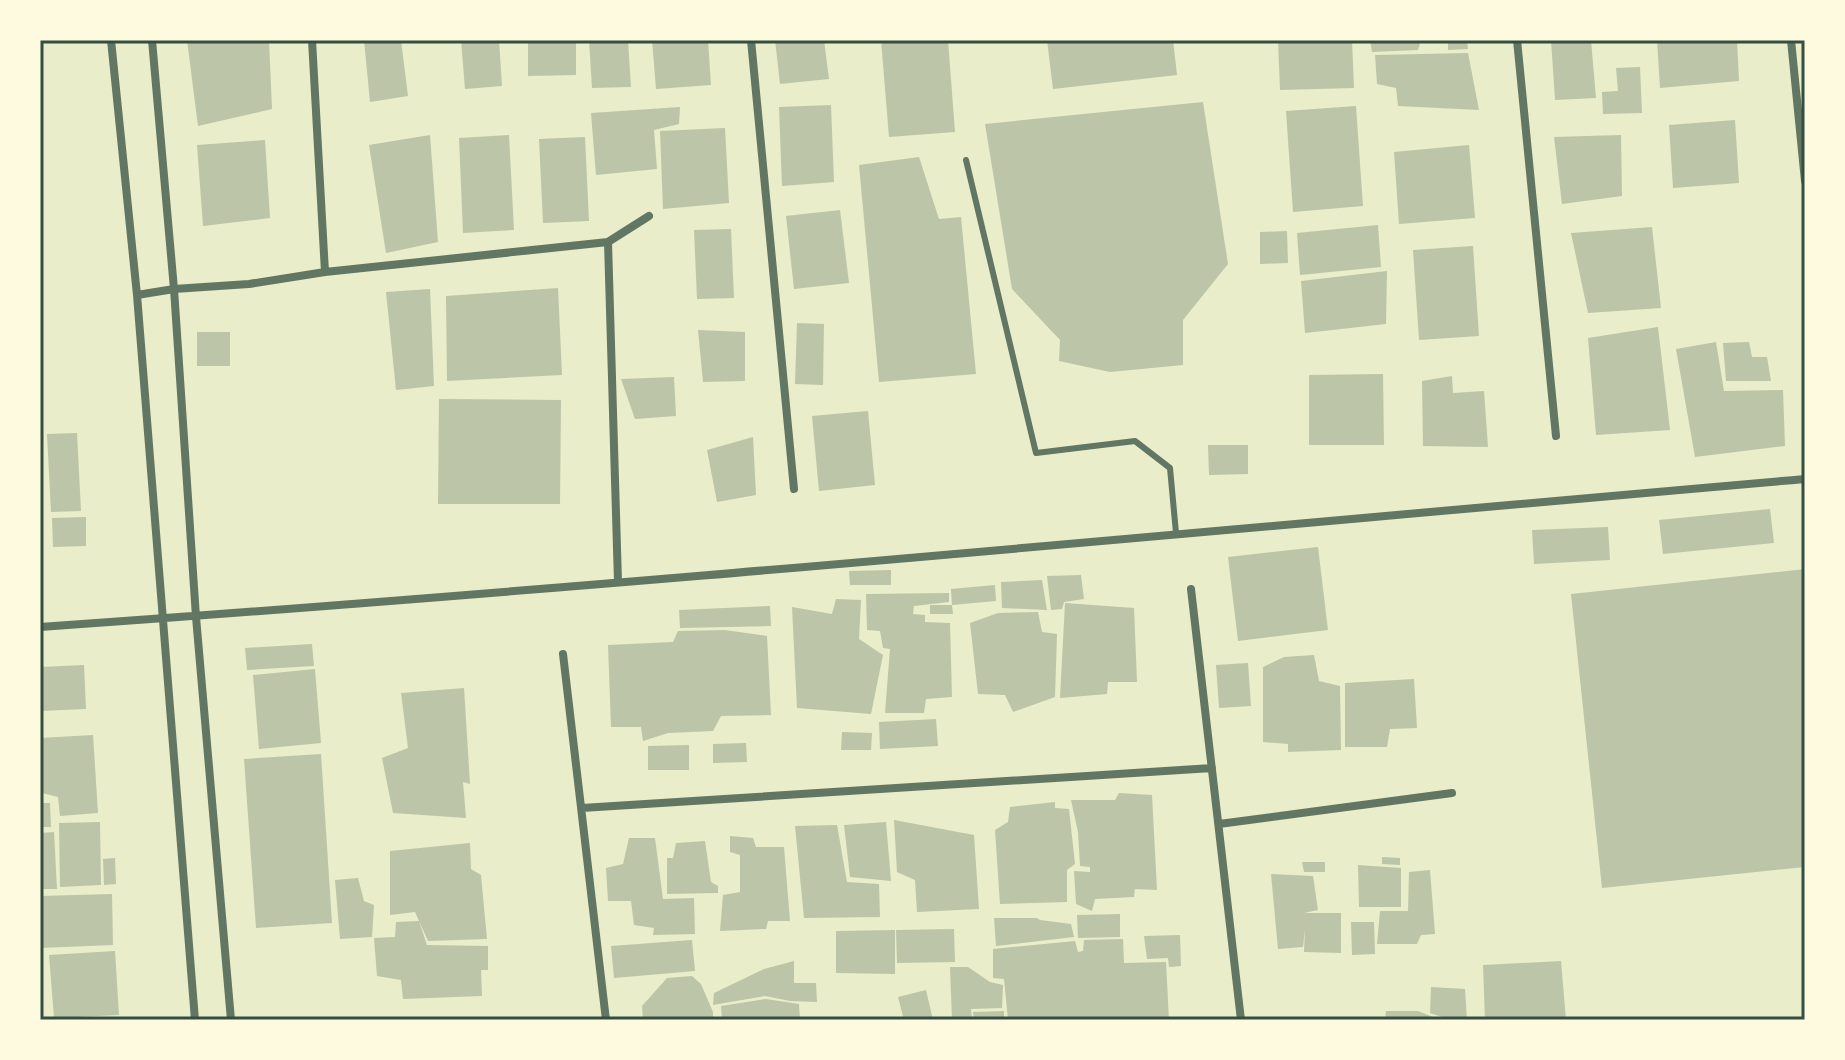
<svg xmlns="http://www.w3.org/2000/svg" width="1845" height="1060" font-family="'Asap Condensed',sans-serif">
	<rect width="100%" height="100%" fill="#e9edc9"/>
	<path fill="#bcc5a7" d="M187 40H269L272 109 198 126Z
		M364 40H401L408 96 370 102Z
		M461 40H499L502 86 465 89Z
		M528 40H576V75L528 76Z
		M589 40H628L631 87 592 88Z
		M652 40H708L711 85 656 89Z
		M775 40H824L829 79 780 84Z
		M881 40H948L955 132 889 137Z
		M1047 40H1173L1177 75 1053 89Z
		M1278 40H1352L1354 88 1280 90Z
		M1370 40H1421L1418 50 1372 52Z
		M1448 40H1467L1468 49 1448 50Z
		M1551 40H1591L1596 98 1555 100Z
		M1657 40H1737L1739 81 1660 88Z
		M1468 53 1479 110 1398 106 1396 88 1377 84 1375 55Z
		M1640 67 1642 113 1603 114 1602 92 1618 91 1616 68Z
		M1203 102 1228 264 1183 320V365L1110 372 1059 361 1060 340 1012 289 985 124Z
		M831 105 834 182 782 186 779 107Z
		M1356 106 1363 206 1293 212 1286 111Z
		M680 107 679 124 654 130 657 169 596 175 591 113Z
		M1735 120 1739 183 1673 188 1669 125Z
		M725 128 729 203 663 209 660 131Z
		M430 135 438 242 386 253 369 145Z
		M509 135 514 230 463 233 459 138Z
		M1621 135 1622 196 1562 204 1554 137Z
		M585 137 589 221 543 223 539 139Z
		M265 140 270 218 203 226 197 145Z
		M1469 145 1475 218 1399 224 1394 152Z
		M919 157 939 219 961 217 976 374 879 382 859 165Z
		M840 210 849 283 794 289 786 216Z
		M1378 225 1381 267 1300 275 1297 233Z
		M1652 227 1661 308 1588 313 1571 233Z
		M731 229 734 298 697 299 694 230Z
		M1287 231 1288 263 1260 264V232Z
		M1473 246 1479 336 1419 340 1413 250Z
		M1387 271 1386 324 1305 333 1301 281Z
		M558 288 562 375 447 381 446 296Z
		M430 289 434 386 396 390 386 292Z
		M797 323 824 324 823 385 795 384Z
		M1658 327 1670 430 1596 435 1588 338Z
		M698 330 745 332V381L703 382Z
		M197 332H230V366H197Z
		M1716 342 1724 391 1783 390 1785 446 1695 457 1676 349Z
		M1749 342 1752 357H1767L1771 381H1726L1723 343Z
		M1383 374 1384 445H1309V375Z
		M1452 376 1453 393 1484 391 1488 447 1423 446 1422 381Z
		M674 377 676 416 635 419 621 379Z
		M439 399 561 400 560 504H438Z
		M868 411 875 485 819 491 812 416Z
		M77 433 81 511 51 512 47 434Z
		M753 437 756 495 717 502 707 450Z
		M1208 445H1248V474L1209 475Z
		M1770 509 1774 543 1663 554 1659 520Z
		M86 517V546L53 547 52 518Z
		M1608 527 1610 560 1534 564 1532 530Z
		M1318 547 1328 630 1238 641 1228 557Z
		M1805 569V867L1602 888 1571 594Z
		M891 570V585H850L849 571Z
		M1081 575 1084 599 1064 602 1062 609 1051 610 1047 576Z
		M1042 580 1047 610 1002 608 1001 582Z
		M995 585 996 601 952 605 953 614H930V605H952L951 589Z
		M949 593V602L914 606 913 614 925 615V622L950 623 952 697 926 699 924 713H885L890 649 883 648 880 631 867 630 866 594Z
		M836 599 861 600 859 639 883 655 871 714 797 708 792 607 832 614Z
		M1065 603 1134 608 1137 682H1108L1107 694 1060 698Z
		M770 606 771 626 680 628 679 610Z
		M1038 612 1042 632 1057 634 1055 697 1013 712 1005 695 978 694 970 623 998 613Z
		M725 630 767 636 771 715 721 716 713 731 668 733 643 741 641 727H611L608 645 673 642 678 631Z
		M312 644 314 666 247 670 245 648Z
		M1314 655 1319 681 1340 686 1341 750 1288 752V744L1263 742V667L1284 657Z
		M1248 663 1251 706 1219 708 1216 665Z
		M84 665 86 709 40 711V667Z
		M315 669 321 743 259 749 253 675Z
		M1414 679 1417 728 1390 729 1387 747H1345V683Z
		M464 688 470 784 463 782 466 818 393 813 382 758 408 748 401 693Z
		M936 719 938 746 880 749 879 722Z
		M842 732 872 733 871 750H841Z
		M93 735 98 813 60 816 58 797 42 793 40 738Z
		M746 743 747 762 713 763V744Z
		M689 745V770H648V746Z
		M321 754 332 923 256 928 244 759Z
		M1119 793 1152 795 1157 890 1135 889 1134 897 1095 899 1092 911 1076 904 1074 871 1090 872V867L1080 866 1078 832 1071 800H1115Z
		M1055 802V808L1069 809 1075 864 1067 870V902L1000 904 995 830 1008 822 1010 807Z
		M40 803H50L51 827H40Z
		M894 820 974 835 979 909 917 912 915 880 897 872Z
		M100 822 101 885 60 887 59 823Z
		M886 822 891 881 850 877 844 825Z
		M837 825 847 882 879 884 880 917 804 918 795 826Z
		M54 832 57 889H40V833Z
		M730 836 753 838 756 847H784L790 921H768L766 929 720 931 723 895 740 892V855L730 852Z
		M629 838H655L663 899 694 898 695 934 653 935 654 928 634 925 631 901H608L606 868 623 864Z
		M705 841 711 882 718 886V893L667 894V858H673L676 843Z
		M470 843 471 869 481 875 487 939 428 941 415 912 390 915V851Z
		M1382 857 1400 858V865L1382 864Z
		M115 858 116 884 104 885 103 859Z
		M1302 862H1325V872H1304Z
		M1358 865 1401 868V907H1359Z
		M1430 870 1435 934 1421 935 1417 944H1377L1380 911H1408L1409 872Z
		M1271 874 1313 876 1318 910 1304 913H1341V953L1304 952 1305 929 1303 947 1278 949Z
		M358 878 364 901 374 905 372 937 340 939 335 880Z
		M112 894 113 945 40 948V896Z
		M1120 914V937L1078 938 1077 915Z
		M994 918H1037L1040 920 1071 924 1074 937 996 946Z
		M419 921 427 945 488 946V970H481L482 996 403 999 401 980 377 976 374 938 395 937 396 922Z
		M1351 922H1374L1375 954 1352 955Z
		M954 929 955 962 897 963 896 930Z
		M895 930V974L836 973V931Z
		M1180 935 1181 966 1169 967 1168 958 1147 959 1144 936Z
		M1123 939 1124 963 1166 962 1169 1020H1008L1004 979 993 978V949L1075 941 1078 952 1083 951 1084 940Z
		M692 940 695 971 614 978 611 946Z
		M115 951 119 1015 54 1018 49 955Z
		M794 961V983H816L817 1002 790 1001 765 996 713 1005 714 993 764 969Z
		M1561 961 1566 1020H1485L1483 965Z
		M950 967H968L990 982 1003 985 1002 1008 971 1009 972 1020H952Z
		M692 976 701 984 713 1012V1020H643L642 1006 667 978Z
		M1431 987 1465 989 1467 1020H1451L1430 1013Z
		M926 990 933 1020H904L898 997Z
		M766 999 799 1004 800 1020H722L721 1006Z
		M1004 1011V1020H974L973 1012Z
		M1386 1011H1418L1440 1020H1385Z"/>
	<g fill="none" stroke-linecap="round" stroke-linejoin="round">
		<path stroke="#617663" stroke-width="6" d="M966 160 1036 453 1135 441 1170 468 1176 533"/>
		<path stroke="#617663" stroke-width="8" d="M111 40 137 295 195 1020
			M152 40 174 289 196 617 231 1020
			M312 40 325 272
			M751 40 794 489
			M1517 40 1556 436
			M1791 40 1805 181
			M608 242 618 582
			M137 295 174 289 249 284 325 272 608 242 649 216
			M1191 589 1241 1020
			M40 627C629 586 1217 530 1805 479
			M563 654 606 1020
			M582 808 1212 768
			M1219 824 1452 793"/>
	</g>
	<rect width="1845" height="1060" fill="none" stroke="#fefae0" stroke-width="84"/>
	<rect x="42" y="42" width="1761" height="976" fill="none" stroke="#344e41" stroke-width="3"/>
</svg>
